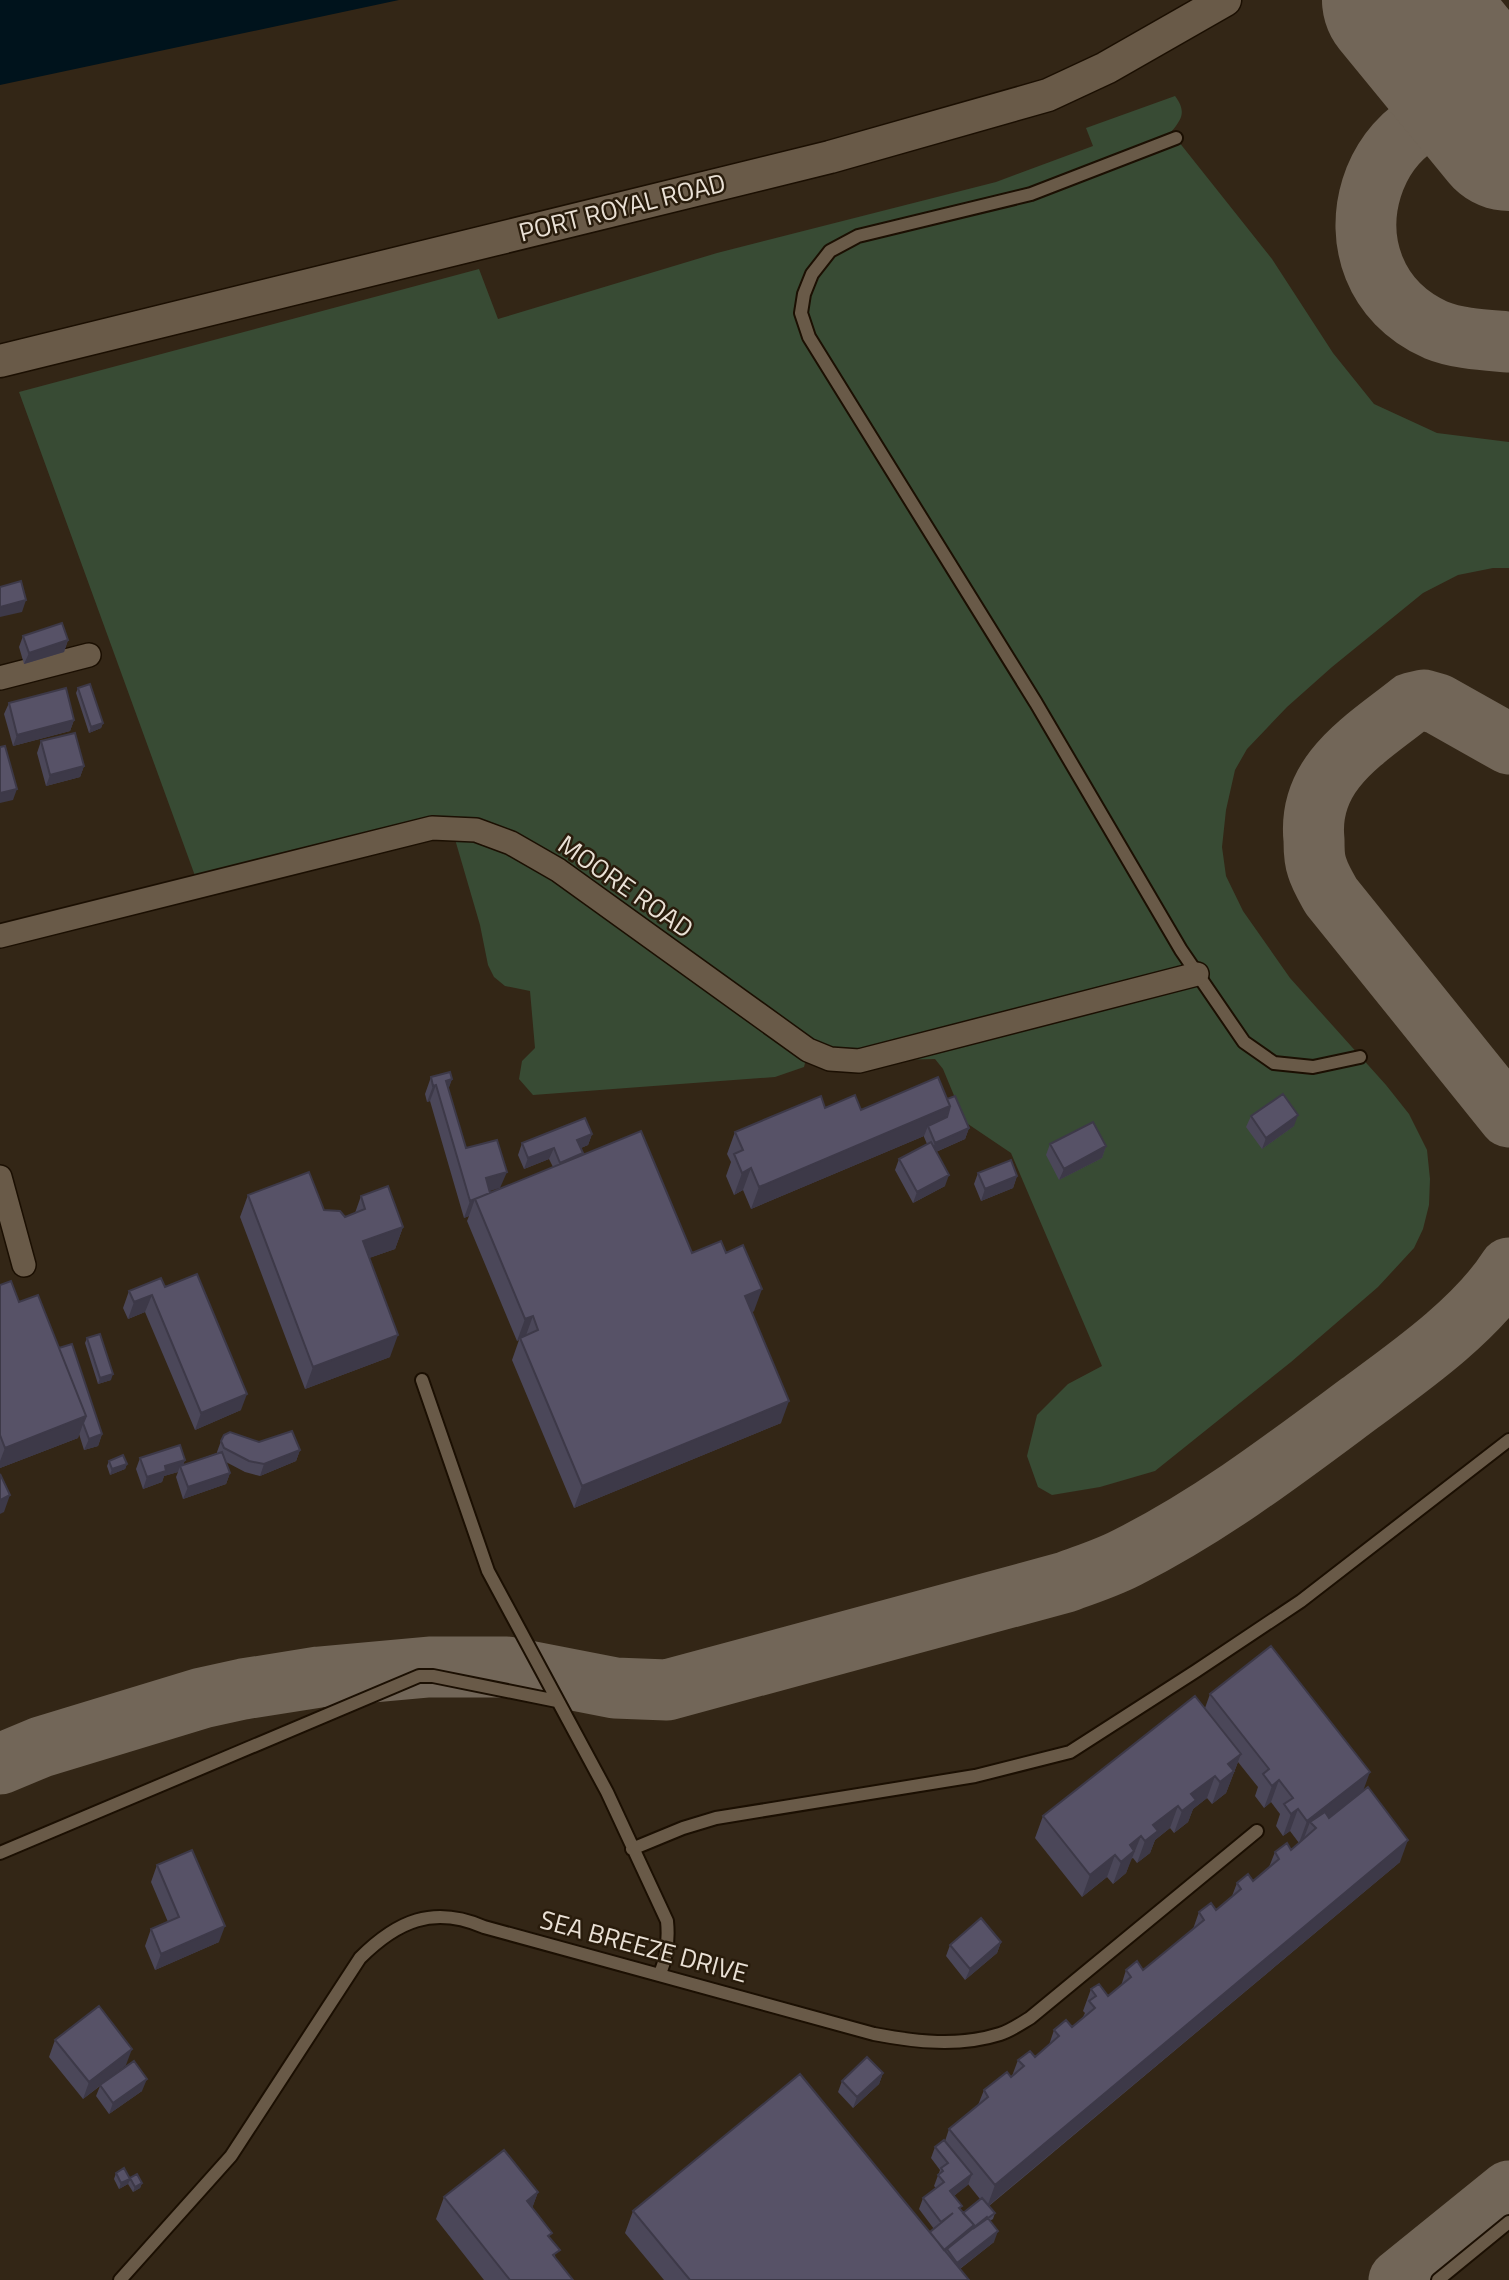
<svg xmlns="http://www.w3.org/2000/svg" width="1509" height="2280" font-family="'Titillium Web',sans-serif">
	<rect width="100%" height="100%" fill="#332616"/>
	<path fill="#384b34" d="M1175 96C1186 111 1183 118 1171 132L1272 259 1333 353 1374 404 1437 433 1509 442V568H1493L1458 575 1423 593 1332 667 1287 707 1247 749 1235 770 1226 810 1222 847 1226 876 1243 911 1290 978 1386 1085 1409 1114 1427 1150 1430 1179 1429 1205 1423 1229 1414 1248 1378 1287 1291 1362 1155 1471 1100 1487 1052 1495 1038 1487 1027 1456 1037 1415 1068 1384 1102 1366 1011 1153 965 1122 943 1069 935 1059 859 1061 808 1051 804 1067 775 1077 533 1095 519 1079 522 1061 535 1048 530 991 505 986 494 977 488 965 480 925 452 829 198 884 19 392 479 269 498 319 717 253 996 182 1093 146 1086 128Z"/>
	<path fill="#00131c" d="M0 0H399L0 85Z"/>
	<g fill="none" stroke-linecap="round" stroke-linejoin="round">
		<path stroke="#726658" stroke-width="61" d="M1509 109C1366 81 1310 274 1436 330 1458 339 1485 340 1509 342
			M1509 744 1438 704 1424 700 1411 703C1365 740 1307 772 1314 840 1314 849 1314 859 1317 867 1320 877 1326 887 1331 896L1509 1117
			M0 1764 41 1747 202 1698 243 1689 319 1677 429 1667H507L615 1688 667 1690 1066 1582C1087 1574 1110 1567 1130 1556 1213 1514 1286 1458 1360 1403 1409 1367 1476 1320 1509 1268
			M1399 2280 1509 2191"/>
		<path stroke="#726658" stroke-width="156" d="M1400 0 1509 133"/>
		<g stroke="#1b0f02" stroke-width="16">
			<path id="lane" d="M1176 138 1031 194 858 236 830 251 812 274 804 294 801 313 809 337 1036 703 1181 950 1244 1042 1274 1063 1313 1067 1360 1057
				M422 1380 488 1571 607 1792 667 1921C669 1941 667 1956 660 1974
				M632 1849 683 1828 716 1818 975 1776 1070 1752 1196 1671 1301 1601 1509 1440
				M0 1853 419 1676H433L557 1701
				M120 2280 231 2156 360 1958C397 1921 433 1905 484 1927L874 2034C916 2042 959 2047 1000 2034 1010 2031 1020 2024 1030 2018L1257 1831
				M1438 2280 1509 2222"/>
		</g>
		<g stroke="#1b0f02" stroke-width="26">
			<path id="street" d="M0 678 89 655
				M0 936 432 828 476 830 511 843 558 870 808 1050 830 1059 859 1061 1197 974
				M0 1177 24 1265"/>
		</g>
		<g stroke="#1b0f02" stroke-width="35">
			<path id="secondary" d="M0 361 830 157 1048 95 1106 68 1225 0"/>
		</g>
		<use href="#lane" stroke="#695a48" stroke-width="12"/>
		<use href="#street" stroke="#695a48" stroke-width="23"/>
		<use href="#secondary" stroke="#695a48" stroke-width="32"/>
	</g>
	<path fill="#4b4759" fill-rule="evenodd" d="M23 636 68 640 64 652 24 664 19 647Z
		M78 688 103 723 101 728 89 733 76 693Z
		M9 703 74 720 70 731 13 746 4 714Z
		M41 741 84 766 80 777 46 786 37 753Z
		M431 1077 452 1079 448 1089 466 1148 490 1193 553 1167 549 1159 524 1169 518 1155 522 1143 592 1134 588 1145 581 1148 582 1155 692 1253 754 1311 752 1312 781 1423 574 1508 512 1360 519 1340 517 1341 467 1221 469 1216 464 1218 430 1101 427 1102 425 1094Z
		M947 1099 969 1128 965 1139 936 1152 945 1186 913 1203 895 1170 899 1159 927 1144 924 1137V1136L751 1209 743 1190 734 1195 726 1176 731 1162 727 1154 735 1132 825 1108 861 1110Z
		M1251 1116 1294 1126 1262 1149 1246 1127Z
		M1050 1144 1106 1146 1102 1158 1059 1180 1046 1155Z
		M978 1173 1017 1176 1013 1188 981 1201 974 1184Z
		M248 1195 324 1210 345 1217 355 1213 361 1196 403 1227 395 1249 369 1258 390 1357 305 1389 240 1217Z
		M0 1285 19 1302 59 1348 102 1434 98 1446 84 1450 79 1434 78 1438 0 1468Z
		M165 1287 241 1410 195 1430 145 1312 128 1319 123 1308 129 1291Z
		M87 1338 111 1380 98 1384 85 1343Z
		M221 1441 259 1442 300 1450 296 1461 260 1476 245 1472 226 1462 230 1473 226 1484 183 1499 176 1477 178 1472 164 1476 162 1482 143 1489 136 1469 140 1458 185 1460 183 1465 217 1453V1452Z
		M109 1461 127 1464 125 1469 110 1475 107 1466Z
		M1210 1694 1362 1791 1400 1862 989 2206 995 2213 993 2219 990 2221 994 2242 960 2269 969 2280H664L625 2233 633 2211 930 2232 934 2229 919 2209 923 2198 936 2188 934 2186 940 2170 931 2158 935 2147 945 2141 949 2129 978 2105 984 2090 1012 2076 1018 2060 1035 2057 1049 2045 1054 2030 1072 2027 1083 2017 1085 2013 1083 2011 1091 1989 1108 1996 1121 1986 1126 1970H1143L1193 1929 1199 1912 1216 1910 1232 1896 1237 1883 1253 1881 1269 1867 1275 1852 1291 1850 1299 1843 1290 1831 1283 1836 1276 1826 1280 1814 1271 1802 1264 1808 1255 1796 1258 1787 1238 1762 1226 1793 1212 1804 1207 1798 1193 1809 1188 1822 1174 1833 1170 1828 1155 1840 1150 1853 1137 1863 1133 1858 1131 1859 1126 1873 1113 1884 1107 1877 1082 1897 1035 1838 1043 1816 1205 1708ZM968 2184 980 2199 963 2213 960 2209 962 2206 954 2196Z
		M157 1865 219 1942 155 1970 145 1946 151 1929 168 1922 151 1882Z
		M1001 1942 997 1953 965 1980 946 1956 950 1945Z
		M55 2040 126 2065 107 2080 142 2091 109 2114 96 2096 100 2086 83 2099 49 2057Z
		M883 2073 879 2084 853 2108 838 2092 842 2081Z
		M116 2173 130 2179 128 2184 119 2189 114 2179Z
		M130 2178 142 2183 140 2188 133 2192 128 2184Z
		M538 2192 532 2208 550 2238 556 2259 573 2280H484L436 2219 444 2197Z"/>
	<path fill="#3d3948" d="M26 600 22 612 0 617V607Z
		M68 640 64 652 24 664 29 653Z
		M74 720 70 731 13 746 17 735Z
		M103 723 101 728 89 733 91 727Z
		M84 766 80 777 46 786 50 775Z
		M17 789 13 800 0 803V793Z
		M452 1079 446 1096V1081Z
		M436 1085 430 1101 427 1102 433 1086Z
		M950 1106 942 1128 928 1126 924 1136 751 1209 759 1187Z
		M1298 1115 1294 1126 1262 1149 1266 1138Z
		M969 1128 965 1139 931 1154 935 1143Z
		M592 1134 588 1145 573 1151 577 1140Z
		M1106 1146 1102 1158 1059 1180 1064 1169Z
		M554 1148 549 1159 524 1169 528 1158Z
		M751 1168 743 1190 734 1195 742 1173Z
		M507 1172 500 1188 480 1194 486 1178Z
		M949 1175 945 1186 913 1203 917 1192Z
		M1017 1176 1013 1188 981 1201 985 1189Z
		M475 1199 469 1216 464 1218 470 1201Z
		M403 1227 395 1249 355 1263 363 1241Z
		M762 1289 754 1311 737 1318 745 1296Z
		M152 1295 145 1312 128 1319 134 1302Z
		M533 1316 525 1338H520L519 1340 517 1341 525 1319Z
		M398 1335 390 1357 305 1389 313 1367Z
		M113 1374 111 1380 98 1384 100 1378Z
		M247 1394 241 1410 195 1430 201 1413Z
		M789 1401 781 1423 574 1508 582 1486Z
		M86 1416 78 1438 0 1468V1461L5 1448Z
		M102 1434 98 1446 84 1450 89 1439Z
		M300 1450 296 1461 260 1476 264 1464Z
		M185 1460 181 1469 180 1466 178 1472 164 1476 162 1482 143 1489 147 1477 165 1466Z
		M127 1464 125 1469 110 1475 112 1469Z
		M230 1473 226 1484 183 1499 188 1487Z
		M10 1495 4 1512 0 1514V1500Z
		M1241 1754 1226 1793 1212 1804 1220 1782 1228 1764Z
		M1370 1772 1362 1794 1316 1828 1310 1822 1304 1838 1299 1843 1307 1821Z
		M1215 1776 1207 1798 1193 1809 1188 1822 1174 1833 1182 1811 1191 1794Z
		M1279 1780 1271 1802 1264 1808 1272 1786Z
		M1178 1806 1170 1828 1155 1840 1150 1853 1137 1863 1145 1841 1153 1825Z
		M1298 1809 1290 1831 1283 1836 1291 1814Z
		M1141 1836 1126 1873 1113 1884 1121 1862 1130 1845Z
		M1408 1840 1400 1862 987 2207 995 2185Z
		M1115 1855 1107 1877 1082 1897 1090 1875Z
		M225 1926 219 1942 155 1970 161 1954Z
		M1001 1942 997 1953 965 1980 970 1969Z
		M132 2049 126 2065 83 2099 89 2082Z
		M883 2073 879 2084 853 2108 857 2097Z
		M147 2079 142 2091 109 2114 113 2103Z
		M972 2174 968 2185 946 2202 950 2191Z
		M130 2179 128 2184 119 2189 121 2183Z
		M142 2183 140 2188 133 2192 135 2187Z
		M538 2192 530 2214 527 2201Z
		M974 2225 970 2237 947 2249 944 2258 937 2255Z
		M998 2231 994 2242 953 2274 957 2263Z"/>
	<path fill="#575267" stroke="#3d3948" stroke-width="2" d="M21 581 26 600 0 607V587Z
		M62 623 68 640 29 653 23 636Z
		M90 684 103 723 91 727 78 688Z
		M66 688 74 720 17 735 9 703Z
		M75 733 84 766 50 775 41 741Z
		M5 746 17 789 0 793V747Z
		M450 1072 452 1079 446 1081 466 1148 497 1140 507 1172 486 1178 490 1193 470 1201 436 1085 433 1086 431 1077Z
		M938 1077 950 1106 759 1187 751 1168 742 1173 734 1154 743 1150 735 1132 821 1096 825 1108 855 1095 861 1110Z
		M1283 1094 1298 1115 1266 1138 1251 1116Z
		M955 1096 969 1128 935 1143 928 1126 947 1117 950 1106 947 1099Z
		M585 1118 592 1134 577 1140 583 1153 560 1163 554 1148 528 1158 522 1143Z
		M1093 1122 1106 1146 1064 1169 1050 1144Z
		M641 1131 692 1253 721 1241 726 1253 743 1245 762 1289 745 1296 789 1401 582 1486 520 1338 538 1330 533 1316 525 1319 475 1199Z
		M931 1142 949 1175 917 1192 899 1159Z
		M1011 1160 1017 1176 985 1189 978 1173Z
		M309 1172 324 1210 340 1211 345 1217 365 1209 361 1196 388 1186 403 1227 363 1241 398 1335 313 1367 248 1195Z
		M197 1274 247 1394 201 1413 152 1295 134 1302 129 1291 161 1278 165 1287Z
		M11 1281 19 1302 38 1295 86 1416 5 1448 0 1435V1285Z
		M100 1334 113 1374 100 1378 87 1338Z
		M72 1344 102 1434 89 1439 83 1423 86 1416 59 1348Z
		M292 1431 300 1450 264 1464 249 1461 224 1448 221 1441 224 1435 230 1432 259 1442Z
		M180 1445 185 1460 165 1466 166 1471 147 1477 140 1458Z
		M222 1452 230 1473 188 1487 180 1466Z
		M123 1455 127 1464 112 1469 109 1461Z
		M0 1474 10 1495 0 1500Z
		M1271 1646 1370 1772 1307 1821 1298 1809 1291 1814 1284 1804 1293 1798 1279 1780 1272 1786 1263 1774 1269 1769 1210 1694Z
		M1195 1696 1241 1754 1228 1764 1234 1771 1220 1782 1215 1776 1191 1794 1196 1800 1182 1811 1178 1806 1153 1825 1158 1831 1145 1841 1141 1836 1130 1845 1134 1851 1121 1862 1115 1855 1090 1875 1043 1816Z
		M1368 1787 1408 1840 995 2185 949 2129 988 2097 984 2090 1007 2072 1011 2077 1024 2066 1018 2060 1030 2051 1035 2057 1059 2036 1054 2030 1066 2020 1072 2027 1095 2008 1089 2001 1096 1996 1091 1989 1099 1984 1108 1996 1131 1977 1126 1970 1137 1961 1143 1970 1204 1920 1199 1912 1211 1903 1216 1910 1241 1889 1237 1883 1248 1874 1253 1881 1279 1859 1275 1852 1287 1843 1291 1850 1316 1828 1310 1822 1325 1812 1329 1818Z
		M192 1850 225 1926 161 1954 151 1929 179 1917 157 1865Z
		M981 1918 1001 1942 970 1969 950 1945Z
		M99 2006 132 2049 89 2082 55 2040Z
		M867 2057 883 2073 857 2097 842 2081Z
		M134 2061 147 2079 113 2103 100 2085Z
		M800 2074 969 2280H690L633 2211Z
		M944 2140 972 2174 950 2191 962 2206 959 2208 974 2225 944 2250 930 2232 953 2213 941 2222 923 2198 944 2182 938 2175 943 2171 941 2168 948 2163 935 2147Z
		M504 2150 538 2192 527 2201 552 2233 548 2236 560 2250 553 2255 573 2280H510L444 2197Z
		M124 2168 130 2179 121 2183 116 2173Z
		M137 2174 142 2183 135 2187 130 2178Z
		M982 2198 995 2213 974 2228 973 2226 974 2225 963 2213Z
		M987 2217 998 2231 957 2263 947 2249Z"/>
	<g text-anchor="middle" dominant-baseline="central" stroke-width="5" stroke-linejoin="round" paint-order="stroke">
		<g font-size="26" fill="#eae1d6" stroke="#291c0c">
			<text transform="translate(622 207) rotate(-14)">PORT ROYAL ROAD</text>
			<text transform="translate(626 886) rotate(35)">MOORE ROAD</text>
			<text transform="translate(644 1946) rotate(15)">SEA BREEZE DRIVE</text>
		</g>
	</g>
</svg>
